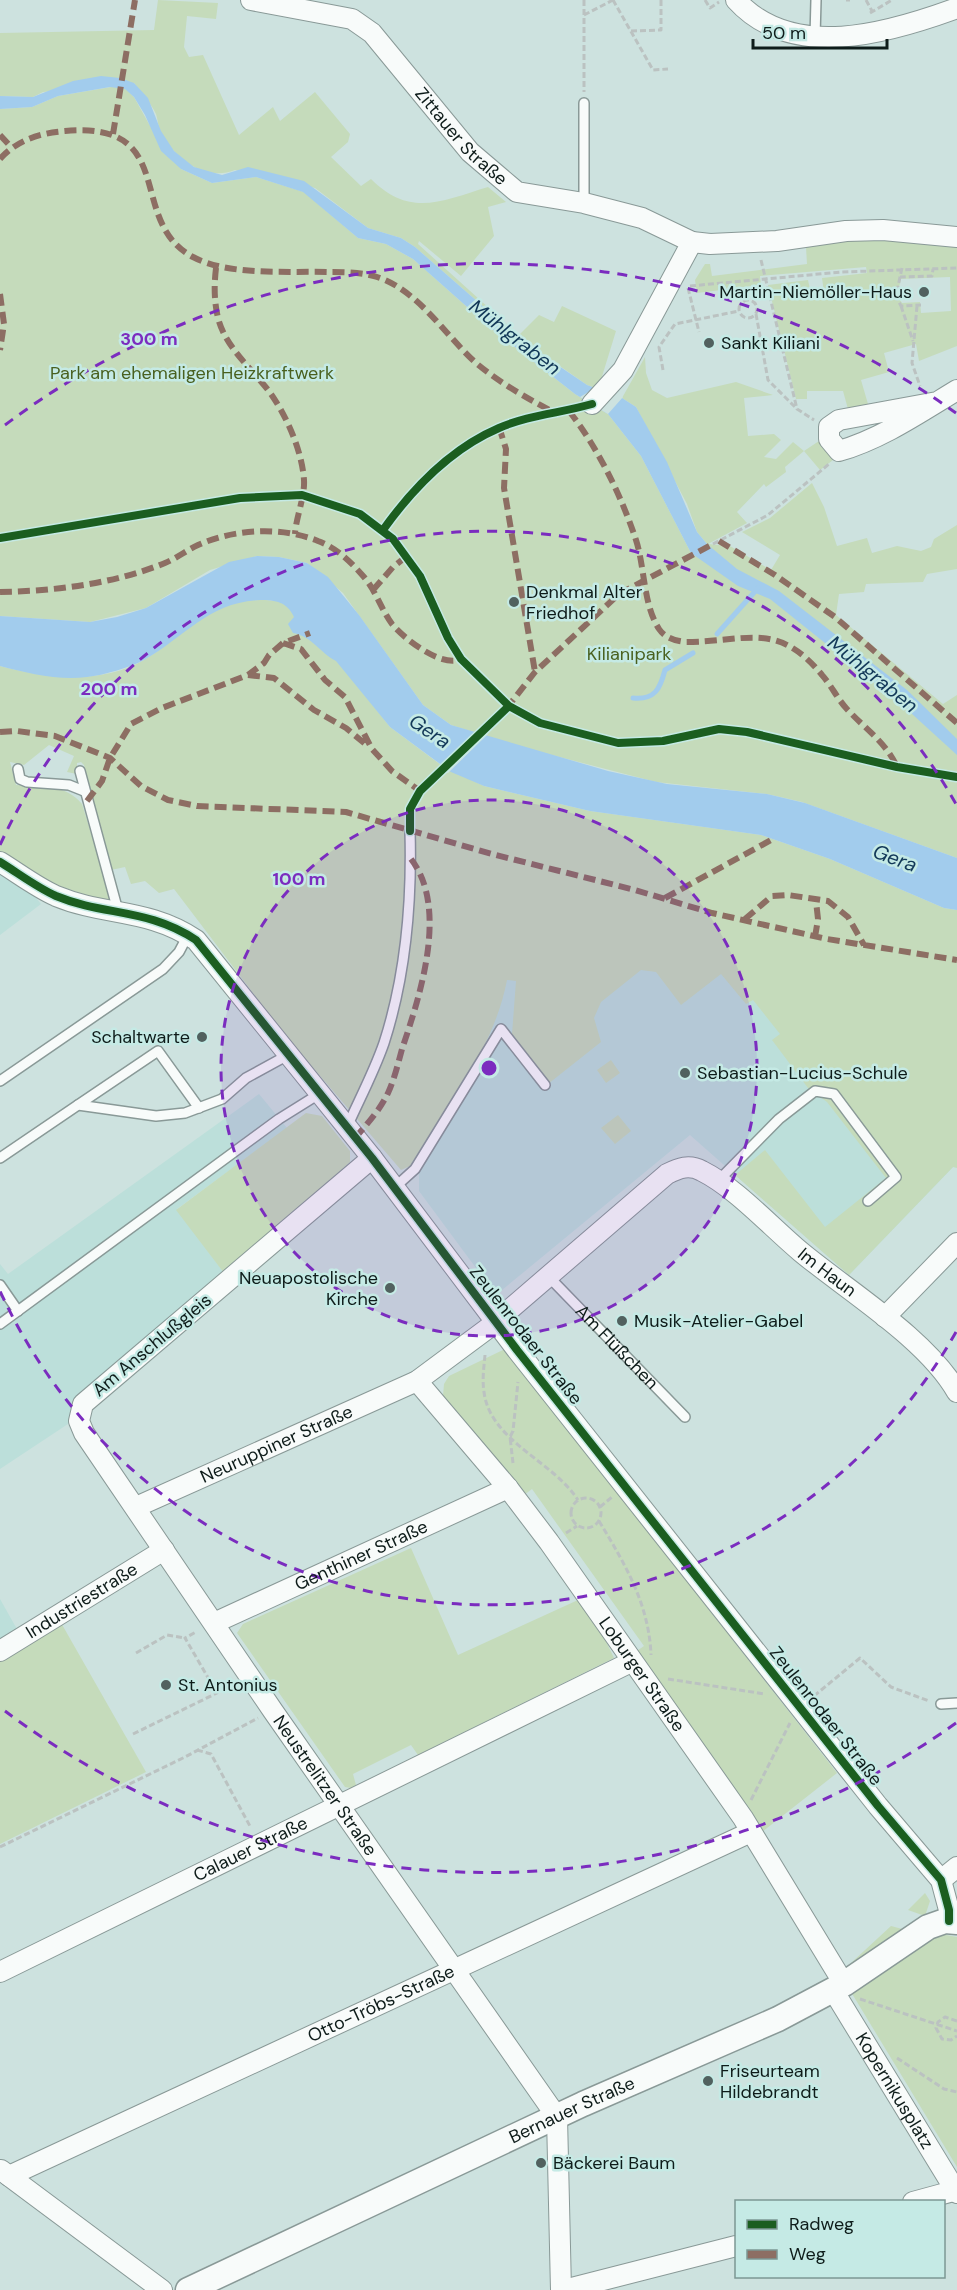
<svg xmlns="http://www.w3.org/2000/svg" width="957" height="2290" font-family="'DM Sans',sans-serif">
	<rect width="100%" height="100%" fill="#cde2df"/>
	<path fill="#bcdfda" d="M0 871 33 894 41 904 0 935Z
		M445 940 794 945 953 1167 849 1275 690 1135 496 1295 419 1191V1173L410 1166 402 1167Z
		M259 1094 287 1128 177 1209 227 1277 83 1398 68 1424 0 1469V1264L8 1274Z
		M0 1599 22 1638 0 1651Z"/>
	<path fill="#c5dbbb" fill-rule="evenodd" d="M158 0 218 3 216 19 187 16 184 47 189 57 203 55 239 135 273 107 280 121 315 92 350 134 348 142 331 157 361 186 371 179C410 218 442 201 488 187L506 202 488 207 494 236 461 276 419 241 418 244 519 335 539 315 554 322 562 306 616 331 600 383 595 388 587 385 518 337 415 247 401 238 368 228 315 188 235 170C205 182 175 159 161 133 158 127 158 120 156 114 151 103 141 93 134 83L43 92 33 97 0 96V33L154 30Z
		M117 86 126 89 134 97 149 124 181 169 212 183 256 177 304 192 358 238 386 244 413 259 492 329 575 394 608 414 641 456 691 553 707 544 697 532 687 504 636 407 622 398 645 357 646 373 652 390 667 398 736 382 773 395 744 398 748 436 774 434 781 440 764 457 776 459 793 442 804 451 819 441 833 460 820 470 804 451 785 467 786 472 766 487 764 484 737 512 747 523 708 544 730 546 771 570 780 555 742 532 770 518 812 483 824 507 837 546 867 538 872 553 897 546 921 551 931 547 934 539 957 525V569L927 574 923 582 866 584 864 592 839 594 836 615 943 704 957 695V858L802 802 767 794 656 782 513 745 451 725 423 705 343 593 307 563 279 557 257 556 210 570 146 608 90 622 0 616V109L32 107 58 96Z
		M853 240H893L957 245V346L919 361 916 344 884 353 889 372 861 380 868 404 848 409 843 391H807V399H796L768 285 808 280 811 294 824 292 822 278 867 273 866 267 760 276 761 285 697 293 695 280 705 264H710L712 276 807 264 806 247ZM950 277 951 311 921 313 920 302 902 303 897 295 901 279Z
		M265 600 279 601 298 610 390 727 441 765 484 786 590 811 761 835 830 859 944 908 957 910V1168L953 1167 849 1275 735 1175 765 1150 825 1227 886 1178 827 1102 808 1088 772 1040 780 1034 753 1000 746 1004 721 974 681 1005 656 972 641 970 601 1002 594 1018 601 1042 548 1084 512 1034 516 981 507 980C494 1049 446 1108 410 1166L401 1170 284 1034 174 889 159 893 145 881 131 884 125 867 111 870 84 765 81 762 77 763V774L67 772 74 756 49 745 24 765 10 762 16 785C40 786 66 784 82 804L111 898 106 902 51 883 0 852V666C46 678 101 685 144 660 172 644 202 611 233 603 243 600 255 600 265 600Z
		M611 1060 620 1073 606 1083 597 1070Z
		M306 1113 322 1116 350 1151V1162L227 1277 176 1210Z
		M618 1115 631 1131 615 1144 601 1128Z
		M505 1349 837 1773 762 1832 634 1653 644 1646 532 1489 524 1495 443 1396 444 1384 449 1376Z
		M411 1548 458 1655 578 1600 601 1631 614 1658 418 1755 411 1745 353 1774 356 1785 351 1788 345 1787 237 1633 243 1624Z
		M60 1621 146 1772 0 1844V1657Z
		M925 1893 930 1901 925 1916 908 1910Z
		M891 1926 906 1930 860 1962 851 1963Z
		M941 1934 957 1937V2167L851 1992 919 1943Z"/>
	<path fill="#a2cced" d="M101 76 120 78 134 83 148 98 161 131 174 151 194 167 222 175 248 167 304 181 368 228 401 238 415 247 518 337 556 364 587 385 622 398 636 407 667 462 697 532 707 544 737 569 779 591 907 690 957 739V755L900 703 770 599 738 586 691 553 641 456 608 414 575 394 492 329 413 259 386 244 358 238 303 192 256 177 212 183 181 169 161 151 145 115 134 97 125 89 110 87 58 96 32 107 0 109V96L33 97 73 81Z
		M257 556 279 557 307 563 328 577 359 615 423 705 451 725 608 771 667 784 767 794 805 803 957 858V910L944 908 830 859 761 835 590 811 484 786 451 772 390 727 336 661C319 652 313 637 293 633L288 624 294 617C287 602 276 600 260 600 209 602 186 636 144 660 129 668 104 675 87 677 59 681 27 673 0 666V616L90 622 117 617 146 608 229 562Z"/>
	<path fill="#cde2df" d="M595 388 623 397 608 414 580 397Z
		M476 731 488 734 448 773 439 767Z"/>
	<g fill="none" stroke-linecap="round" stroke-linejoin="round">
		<path stroke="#a2cced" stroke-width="5" d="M717 634 758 588
			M633 698C655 700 660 689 665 670L693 653"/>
		<g stroke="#899997" stroke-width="12">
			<g id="service">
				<path d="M815 37 816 0"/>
				<path d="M584 203V103"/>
				<path d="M18 769 20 779 27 782 69 785 84 791"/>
				<path d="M80 771 118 911"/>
				<path d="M0 1081 163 969 179 952 188 935"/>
				<path d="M78 1105 158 1051 199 1108"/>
				<path d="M347 1127C359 1100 374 1072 384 1043 406 975 412 902 410 831"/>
				<path d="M0 1158 78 1105 156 1116 185 1113 222 1099 246 1078 288 1055"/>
				<path d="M718 1181 779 1119 815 1091 834 1094 896 1177 868 1201"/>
				<path d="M394 1188 415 1169 501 1029 545 1085"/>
				<path id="s1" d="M548 1276 685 1417"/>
				<path d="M0 1285 18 1311"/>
				<path d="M0 1324 279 1119 319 1094"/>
				<path d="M941 1704 957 1703"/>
			</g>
		</g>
		<g stroke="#899997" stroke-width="22">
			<g id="minor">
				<path id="s2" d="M251 0 352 19 372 33 470 152 517 192 584 203 642 218 692 242 710 244 777 241 846 231 883 230 957 237"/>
				<path d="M736 0C792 62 889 33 957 8"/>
				<path d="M937 402 839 420 829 427V439L839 451C881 439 919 413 957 390"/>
				<path d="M592 404 623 370 692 242"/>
				<path d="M0 862C18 873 36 887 56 896 104 916 148 908 196 940L372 1158 517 1350 878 1806 941 1880 949 1910V1921"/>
				<path id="s3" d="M372 1158 83 1404 79 1421 84 1433 273 1711 557 2117 561 2290"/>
				<path d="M885 1317 957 1243"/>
				<path id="s4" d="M417 1381 508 1488 549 1542 743 1818 844 1984"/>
				<path id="s5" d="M136 1507 417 1381 487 1329 667 1174C679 1168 689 1164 702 1171 736 1188 770 1226 801 1252 848 1291 927 1339 957 1392"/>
				<path id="s6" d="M214 1623 508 1488"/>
				<path id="s7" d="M0 1651 164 1550"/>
				<path d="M941 1880 957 1867"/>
				<path id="s8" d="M0 1972 631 1662"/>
				<path id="s9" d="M833 1990 957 2193"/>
				<path d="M1 2170 162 2290"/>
				<path id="s10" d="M9 2176 751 1832"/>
				<path d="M913 2202 957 2190"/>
				<path d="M564 2290 736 2246"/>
			</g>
		</g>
		<g stroke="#899997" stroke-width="27">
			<g id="tertiary">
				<path id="s11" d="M188 2290 583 2104 778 2019 844 1984 928 1927 945 1921 957 1922"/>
			</g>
		</g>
		<path stroke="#bbc2c1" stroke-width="3" stroke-dasharray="6 3" stroke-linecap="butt" d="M584 0V92
			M613 0 653 70 668 69
			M705 0 710 8 719 2
			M846 0H850
			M866 0 872 11
			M870 13 892 0
			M584 15 613 0
			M631 31 661 30V0
			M761 260 797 409 814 420
			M902 268 900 277 932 276 933 269
			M900 277 896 296 901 306 921 305
			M690 286 841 272 957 268
			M688 288 699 332
			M739 309a9 9 0 1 1 18 0a9 9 0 1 1-18 0Z
			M901 306 913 341
			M917 306 912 363 920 386
			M756 314 768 380 796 408
			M663 370 659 347 675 324 739 311
			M713 544 768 515 829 464
			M485 1355C484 1367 482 1379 484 1392 490 1441 553 1461 578 1500
			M513 1463 510 1437 513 1431 518 1382
			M571 1513a15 15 0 1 1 30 0a15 15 0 1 1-30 0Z
			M600 1507 612 1497
			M599 1521C625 1564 649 1604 651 1655
			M566 1533 577 1526
			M136 1653 167 1635 185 1638
			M668 1679 765 1694
			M814 1696 860 1658 891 1687 929 1701
			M133 1734 217 1693 185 1638 196 1632
			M197 1750 211 1754 251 1828
			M751 1800 790 1723
			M0 1847 185 1757 258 1718
			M860 1999 957 2031
			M957 2021 945 2017 938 2022 936 2028 942 2039 951 2040 957 2036
			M897 2058 944 2089 957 2092"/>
		<use href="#service" stroke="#f8fbfa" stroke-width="9"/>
		<use href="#minor" stroke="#f8fbfa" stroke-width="20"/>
		<use href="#tertiary" stroke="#f8fbfa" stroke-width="24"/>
		<path stroke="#8d6e63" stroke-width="6" stroke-dasharray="12 6" stroke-linecap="butt" d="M113 134 135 0
			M0 135 11 147
			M0 159C17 140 40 133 65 131 181 121 125 221 193 257 229 276 286 271 328 272 344 272 362 272 377 277 418 290 445 335 476 363 500 383 525 397 553 412
			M216 268C214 285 214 301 218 318 226 349 253 369 271 394 287 417 302 451 304 480 305 497 296 517 295 534
			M0 294 4 324 0 350
			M569 411C598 448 621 495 636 540 645 568 643 604 659 629 665 638 676 641 686 642 746 642 777 620 822 675 831 685 837 698 846 708 865 729 886 742 897 767
			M499 427 506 449 504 488 535 672
			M719 541 775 575 835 617 957 723
			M373 590 393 567 407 556
			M0 592C55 591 113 584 165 563 177 558 187 550 198 545 234 529 281 526 318 541 337 548 351 562 364 577 376 591 381 609 392 624 404 639 442 668 461 659
			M283 643 301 649 325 680 345 697 372 749 392 771 420 791
			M248 675 274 678 314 710 346 728 369 747
			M506 709 535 672 619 594 713 544
			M0 732 17 731 55 736 110 758 141 786 168 800 197 806 346 812 492 854 635 890 712 913 827 939 957 960
			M87 801 102 781 110 758 131 724 162 708 248 675 264 663 269 655 283 643 310 633
			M665 898 773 839
			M745 919 772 896 788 895 828 901 848 917 864 945
			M815 937 818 919 816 901
			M355 1138C367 1124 380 1110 388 1093 394 1080 398 1064 402 1049 420 996 449 908 411 859"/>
		<g stroke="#c5eae5" stroke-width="11">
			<path id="cycleway" d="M383 530C413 488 450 449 499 428 528 415 561 413 592 404
				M0 538 240 498 302 495 360 514 393 539 420 576 448 638 461 659 509 706 540 723 618 743 663 741 719 729 747 732 897 767 957 777
				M410 831V809L420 791 509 706
				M0 862C18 873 36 887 56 896 104 916 148 908 196 940L372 1158 517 1350 878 1806 941 1880 949 1910V1921"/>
		</g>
		<use href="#cycleway" stroke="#1b5e20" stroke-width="8"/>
	</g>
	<circle cx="489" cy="1068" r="268" fill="#7b2cbf" fill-opacity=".12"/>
	<g fill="none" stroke="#7b2cbf" stroke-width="3" stroke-dasharray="10 8">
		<circle cx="489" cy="1068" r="268"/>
		<path d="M956 1332A537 537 0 0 1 0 1291M0 845A537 537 0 0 1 956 804"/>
		<path d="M956 1723A805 805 0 0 1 5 1711M5 425A805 805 0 0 1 956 413"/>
	</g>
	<g fill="#51615f" stroke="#c5eae5" stroke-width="2">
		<circle cx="924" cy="292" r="6"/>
		<circle cx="709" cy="343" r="6"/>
		<circle cx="514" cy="602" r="6"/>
		<circle cx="202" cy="1037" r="6"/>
		<circle cx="685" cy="1073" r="6"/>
		<circle cx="390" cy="1288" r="6"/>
		<circle cx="622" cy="1321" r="6"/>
		<circle cx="166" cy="1685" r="6"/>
		<circle cx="708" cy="2081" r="6"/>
		<circle cx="541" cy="2163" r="6"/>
	</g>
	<g text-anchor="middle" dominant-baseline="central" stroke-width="5" stroke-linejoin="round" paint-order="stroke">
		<g font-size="18" fill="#0e1c1a" stroke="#c5eae5">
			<text stroke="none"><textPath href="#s2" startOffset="264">Zittauer Straße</textPath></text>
			<text stroke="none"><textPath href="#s5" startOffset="831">Im Haun</textPath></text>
			<text transform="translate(526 1335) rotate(52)">Zeulenrodaer Straße</text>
			<text transform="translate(152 1345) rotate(-40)">Am Anschlußgleis</text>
			<text stroke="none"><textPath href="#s1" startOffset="99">Am Flüßchen</textPath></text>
			<text stroke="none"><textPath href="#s5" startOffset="154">Neuruppiner Straße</textPath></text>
			<text stroke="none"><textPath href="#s6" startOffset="162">Genthiner Straße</textPath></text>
			<text stroke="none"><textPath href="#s7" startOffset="96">Industriestraße</textPath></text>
			<text stroke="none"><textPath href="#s4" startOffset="370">Loburger Straße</textPath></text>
			<text transform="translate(826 1716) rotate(52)">Zeulenrodaer Straße</text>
			<text stroke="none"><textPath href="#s3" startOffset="837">Neustrelitzer Straße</textPath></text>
			<text stroke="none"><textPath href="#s8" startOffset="279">Calauer Straße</textPath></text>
			<text stroke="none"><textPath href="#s10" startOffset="410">Otto-Tröbs-Straße</textPath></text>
			<text stroke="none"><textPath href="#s9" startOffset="118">Kopernikusplatz</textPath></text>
			<text stroke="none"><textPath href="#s11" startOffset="424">Bernauer Straße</textPath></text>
		</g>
		<g font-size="18" fill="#0e1c1a" stroke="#c5eae5" text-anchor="start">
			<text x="912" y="292" text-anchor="end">Martin-Niemöller-Haus</text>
			<text x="721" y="343">Sankt Kiliani</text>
			<text x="526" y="592">Denkmal Alter<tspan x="526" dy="21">Friedhof</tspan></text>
			<text x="190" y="1037" text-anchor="end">Schaltwarte</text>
			<text x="697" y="1073">Sebastian-Lucius-Schule</text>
			<text x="378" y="1278" text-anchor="end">Neuapostolische<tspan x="378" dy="21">Kirche</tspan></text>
			<text x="634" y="1321">Musik-Atelier-Gabel</text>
			<text x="178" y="1685">St. Antonius</text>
			<text x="720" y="2071">Friseurteam<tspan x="720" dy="21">Hildebrandt</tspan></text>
			<text x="553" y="2163">Bäckerei Baum</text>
		</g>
		<g font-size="18" fill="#49601f" stroke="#c5eae5">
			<text x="192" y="373">Park am ehemaligen Heizkraftwerk</text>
			<text x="629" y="654">Kilianipark</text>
		</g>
		<g font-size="20" font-style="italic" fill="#123858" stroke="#c5eae5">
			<text transform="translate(515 337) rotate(38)">Mühlgraben</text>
			<text transform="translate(873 674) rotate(39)">Mühlgraben</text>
			<text transform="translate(430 731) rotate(34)">Gera</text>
			<text transform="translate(895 858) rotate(20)">Gera</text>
		</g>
	</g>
	<circle cx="489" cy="1068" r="9" fill="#7b2cbf" stroke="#c5eae5" stroke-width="3"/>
	<g font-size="18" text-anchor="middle" font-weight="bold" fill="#7b2cbf" stroke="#c5eae5" stroke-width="5" stroke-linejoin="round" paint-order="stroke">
		<text x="149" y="345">300 m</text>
		<text x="109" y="695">200 m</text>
		<text x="299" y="885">100 m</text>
	</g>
	<rect x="735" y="2200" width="210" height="78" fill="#c5eae5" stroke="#7c9894" stroke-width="1.5"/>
	<rect x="747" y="2220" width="30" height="9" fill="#1b5e20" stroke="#7c9894" stroke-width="1.5"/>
	<text x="789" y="2230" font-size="18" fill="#0e1c1a">Radweg</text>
	<rect x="747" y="2250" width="30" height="9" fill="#8d6e63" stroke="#7c9894" stroke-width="1.5"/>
	<text x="789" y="2260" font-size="18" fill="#0e1c1a">Weg</text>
	<path d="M753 39v9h134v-9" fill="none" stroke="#0e1c1a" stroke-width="3"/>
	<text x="762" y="39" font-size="18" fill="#0e1c1a" stroke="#c5eae5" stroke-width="4.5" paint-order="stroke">50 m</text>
</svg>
